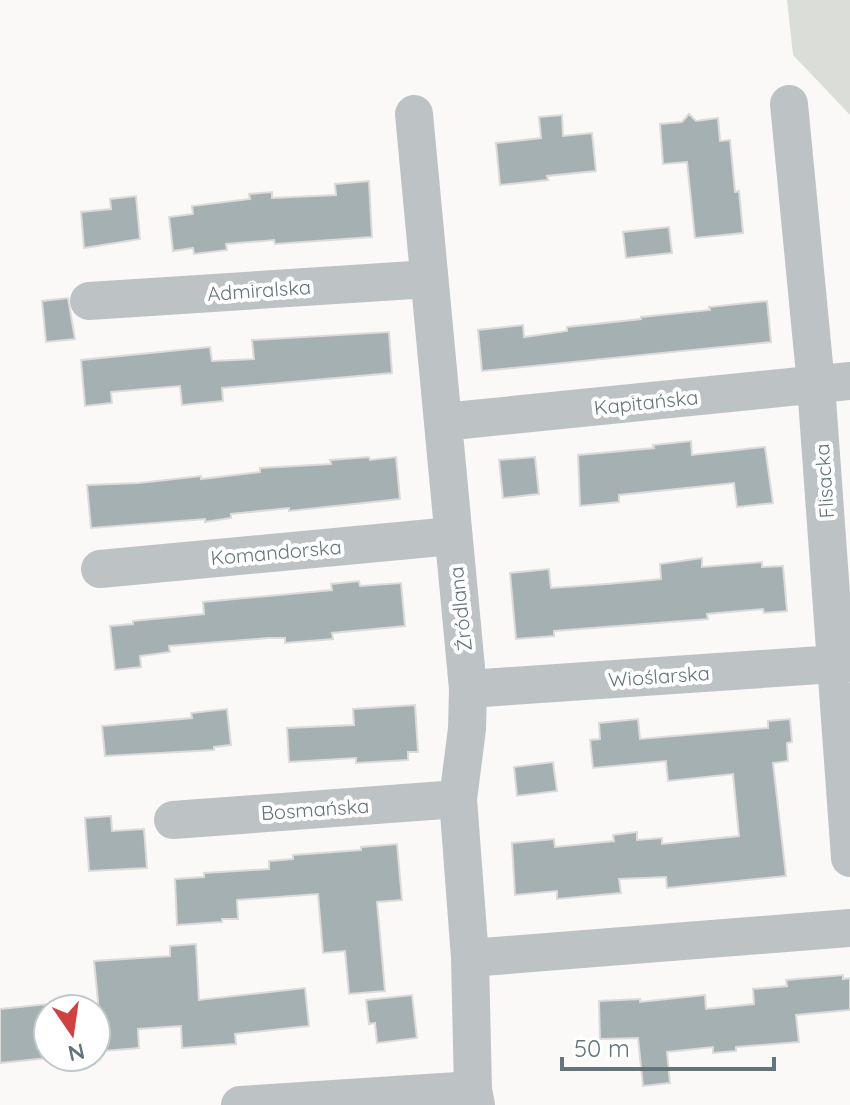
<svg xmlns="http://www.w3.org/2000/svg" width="850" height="1105" font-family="Quicksand,sans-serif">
	<rect width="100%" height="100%" fill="#faf9f8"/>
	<path fill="#dbded8" d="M787 0H850V115L793 55Z"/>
	<path fill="#a5b0b2" stroke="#dcdbda" stroke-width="2" d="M689 114 696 121 718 118 720 141 730 140 735 192 739 191 743 233 695 238 687 162 663 164 660 124 682 122Z
		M562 115 563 136 592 133 596 171 547 176 548 180 500 185 496 143 541 138 539 117Z
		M369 181 372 237 275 244 274 240 226 244 227 250 194 254 193 248 173 251 169 217 193 214 192 206 250 199 249 194 272 192V198L336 195 335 184Z
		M136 196 140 239 84 248 81 212 111 209 110 199Z
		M669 227 672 253 626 258 623 232Z
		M68 298 75 339 46 342 42 301Z
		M767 301 771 342 482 371 478 330 523 325 524 337 567 331V327L641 319V317L710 310 709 307Z
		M389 332 392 373 222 388 223 401 182 405 180 386 111 392 112 403 85 406 81 360 210 347 212 361 254 359 252 340Z
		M691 441 692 455 765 447 773 503 737 507 734 483 619 495V502L580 506 578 455 654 448 653 445Z
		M369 457 370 460 396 457 400 499 289 511V508L231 514V518L205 522V519L91 528 87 485 139 483 201 476V479L260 472V468L331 464 330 460Z
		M535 457 539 494 503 498 499 460Z
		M702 558V567L762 562V567L783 566 787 611 764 613 763 609 707 614 708 619 554 631V636L516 639 510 573 549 569 551 588 607 584 661 579 660 564Z
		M359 581 360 586 401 583 405 626 332 633 333 639 285 643V638H268L169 646 170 652 140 656 141 667 115 670 110 626 133 624V621L204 614 203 602 332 590 331 584Z
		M415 705 418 752H408V760L356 763V758L289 762 287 728 354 725 353 709Z
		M227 709 231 745 214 747V750L105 756 102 726 192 718 191 713Z
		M638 719 640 739 768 728V721L790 719 792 742 787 743 788 761 773 763 786 876 667 888 666 877 619 879 621 893 557 899V891L515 895 512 843 554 839 555 847 614 841 613 835 637 832V840L662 838V844L739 836 733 774 668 781 666 761 593 768 590 740 600 739 599 723Z
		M553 762 557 791 517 796 514 767Z
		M111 816 112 831 144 829 147 868 89 871 85 818Z
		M397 844 402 900 377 902 385 991 349 994 345 951 323 953 318 894 237 900 238 919H222V922L177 925 175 879 204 877V873L269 869V861L293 859V855L361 850V847Z
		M196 944 199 1000 305 988 309 1026 235 1034 236 1044 182 1048 181 1026 138 1029 139 1048 103 1051 94 961 170 956V946Z
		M843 975V979L850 978V1010L796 1015 799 1042 736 1047V1051L713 1053V1047L667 1052 670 1083 643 1086 638 1038 600 1039 599 1001 640 999V1002L705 995 706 1009 754 1004 753 989 787 986 786 980Z
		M412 995 417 1038 377 1043 375 1023 369 1024 366 1000Z
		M48 1004V1058L0 1063V1009Z"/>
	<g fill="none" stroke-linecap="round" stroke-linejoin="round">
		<path stroke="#bdc3c5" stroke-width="38" d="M789 104 816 385 850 858
			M414 114 468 689 467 729 458 799 470 958 473 1090 476 1105
			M89 301 429 279
			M443 422 850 381
			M100 569 452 536
			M468 689 850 663
			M173 820 458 799
			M470 958 850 928
			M240 1105 473 1090"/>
	</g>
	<g text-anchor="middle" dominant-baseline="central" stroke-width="8" stroke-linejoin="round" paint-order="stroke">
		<g font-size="20" fill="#63757a" stroke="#fff">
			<text transform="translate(259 290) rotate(-4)">Admiralska</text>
			<text transform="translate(646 402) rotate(-6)">Kapitańska</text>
			<text transform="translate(824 481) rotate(-94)">Flisacka</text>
			<text transform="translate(276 552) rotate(-5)">Komandorska</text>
			<text transform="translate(460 609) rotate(-96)">Źródlana</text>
			<text transform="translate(659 676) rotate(-4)">Wioślarska</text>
			<text transform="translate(315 809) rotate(-4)">Bosmańska</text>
		</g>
	</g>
	<g transform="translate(72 1033) rotate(167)"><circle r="38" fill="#ffffff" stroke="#c1c8ca" stroke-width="2"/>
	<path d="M0-6L14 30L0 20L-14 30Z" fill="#d24140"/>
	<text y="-12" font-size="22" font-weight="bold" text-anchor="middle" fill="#63757a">N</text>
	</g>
	<path d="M562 1057v12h212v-12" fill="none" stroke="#63757a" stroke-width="4"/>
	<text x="574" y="1057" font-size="24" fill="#63757a" stroke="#ffffff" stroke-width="6" paint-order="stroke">50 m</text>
</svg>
